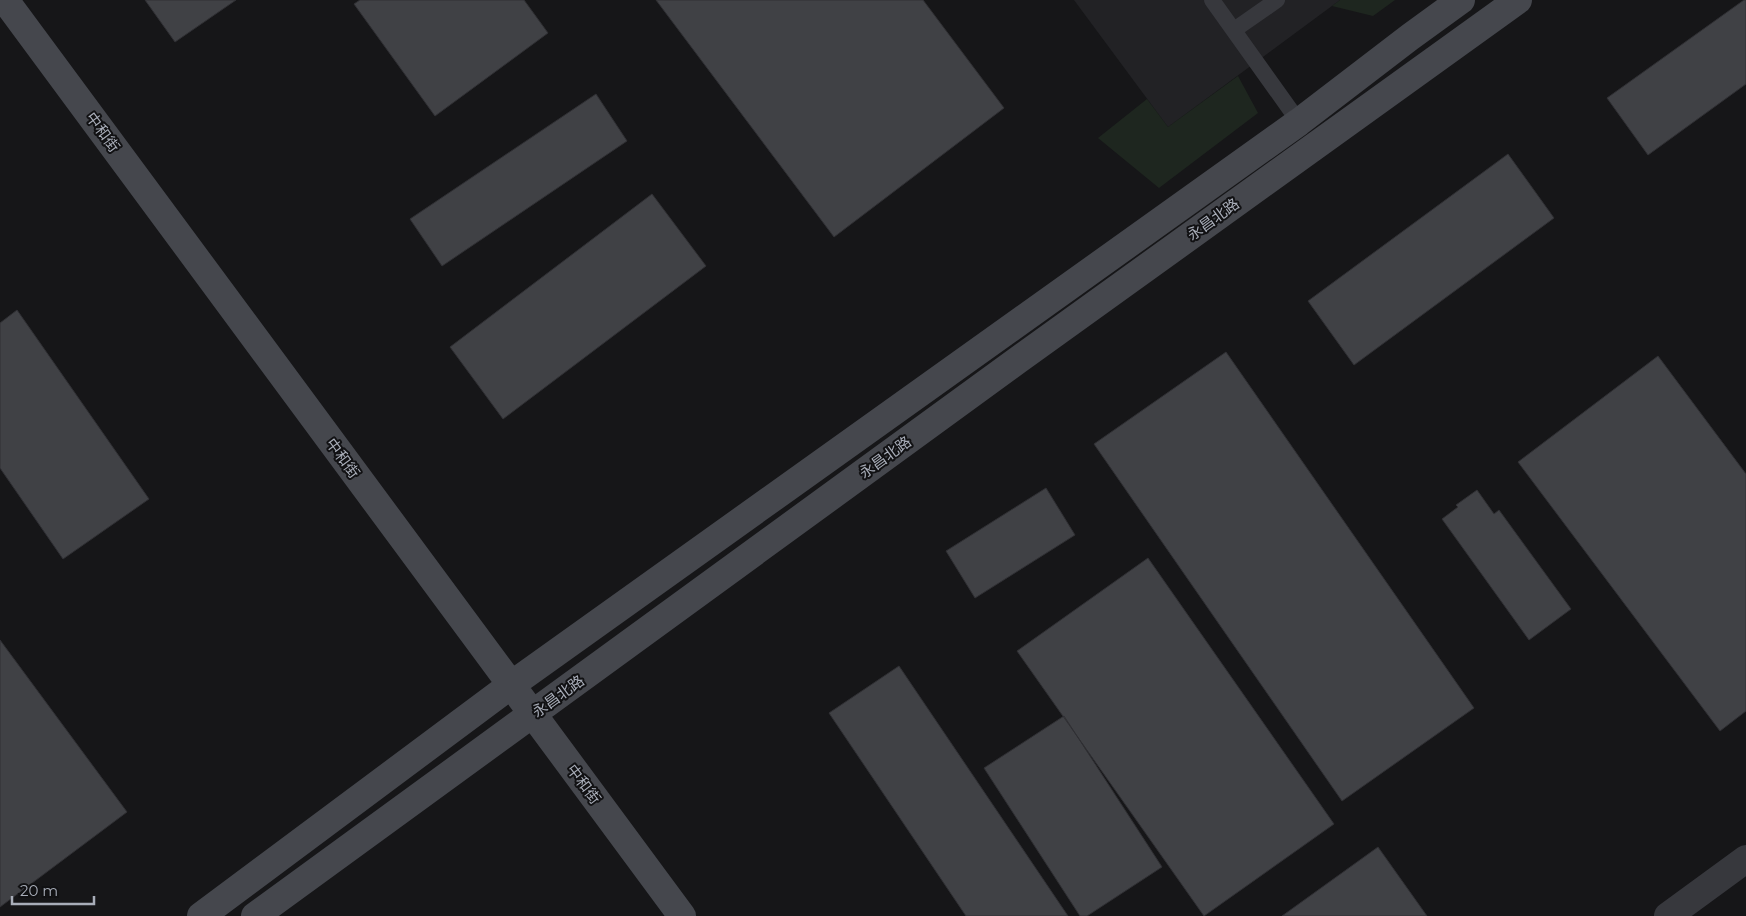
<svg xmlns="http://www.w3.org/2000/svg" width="1746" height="916" font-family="Montserrat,'Noto Sans SC',sans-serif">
	<rect width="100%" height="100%" fill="#161618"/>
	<path fill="#222225" d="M1074 0H1340L1168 127Z"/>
	<path fill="#1e261f" d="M1340 0H1395L1373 16 1332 6Z
		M1238 76 1258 113 1159 188 1098 138 1147 99 1168 127Z"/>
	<path fill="#404145" stroke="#303034" d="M145 0H236L175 42Z
		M360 0H524L548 33 435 116 354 4Z
		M656 0H923L1004 108 834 237Z
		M1744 0H1746V84L1648 155 1607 98Z
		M596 94 627 141 442 266 410 219Z
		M1508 154 1554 218 1354 365 1308 301Z
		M652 194 706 266 503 419 450 347Z
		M17 310 149 499 63 559 0 468V323Z
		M1226 352 1474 708 1342 801 1094 444Z
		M1658 356 1746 474V711L1720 731 1518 462Z
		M1046 488 1075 535 975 598 946 551Z
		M1477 490 1494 514 1499 510 1571 609 1529 640 1442 519 1458 507 1456 505Z
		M1148 558 1334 824 1204 916 1017 651Z
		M0 640 127 812 0 907Z
		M899 666 1068 916H966L829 713Z
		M1064 716 1162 867 1087 916H1080L984 768Z
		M1378 847 1427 916H1282Z"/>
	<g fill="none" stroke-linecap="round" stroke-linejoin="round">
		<path stroke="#37383d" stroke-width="16" d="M1212 0 1299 122
			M1234 30 1277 0"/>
		<path stroke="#37383d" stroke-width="28" d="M1668 916 1746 859"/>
		<path stroke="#45474d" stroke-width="28" d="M5 0 682 916
			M201 916 511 685 1299 122 1410 37 1461 0
			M255 916 1018 360 1518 0"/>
	</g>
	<g text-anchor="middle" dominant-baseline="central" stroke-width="4" stroke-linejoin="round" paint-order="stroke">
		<g font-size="15" fill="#a8adb8" stroke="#111113">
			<text transform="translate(103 132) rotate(54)">中和街</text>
			<text transform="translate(1213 219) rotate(-36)">永昌北路</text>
			<text transform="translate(885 457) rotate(-36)">永昌北路</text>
			<text transform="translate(343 458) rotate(54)">中和街</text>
			<text transform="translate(558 696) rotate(-36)">永昌北路</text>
			<text transform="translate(584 784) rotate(53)">中和街</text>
		</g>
	</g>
	<path d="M12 896v8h82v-8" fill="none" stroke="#a8adb8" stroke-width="2.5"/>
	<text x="20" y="896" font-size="15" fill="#a8adb8" stroke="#111113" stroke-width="4" paint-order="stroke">20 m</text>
</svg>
